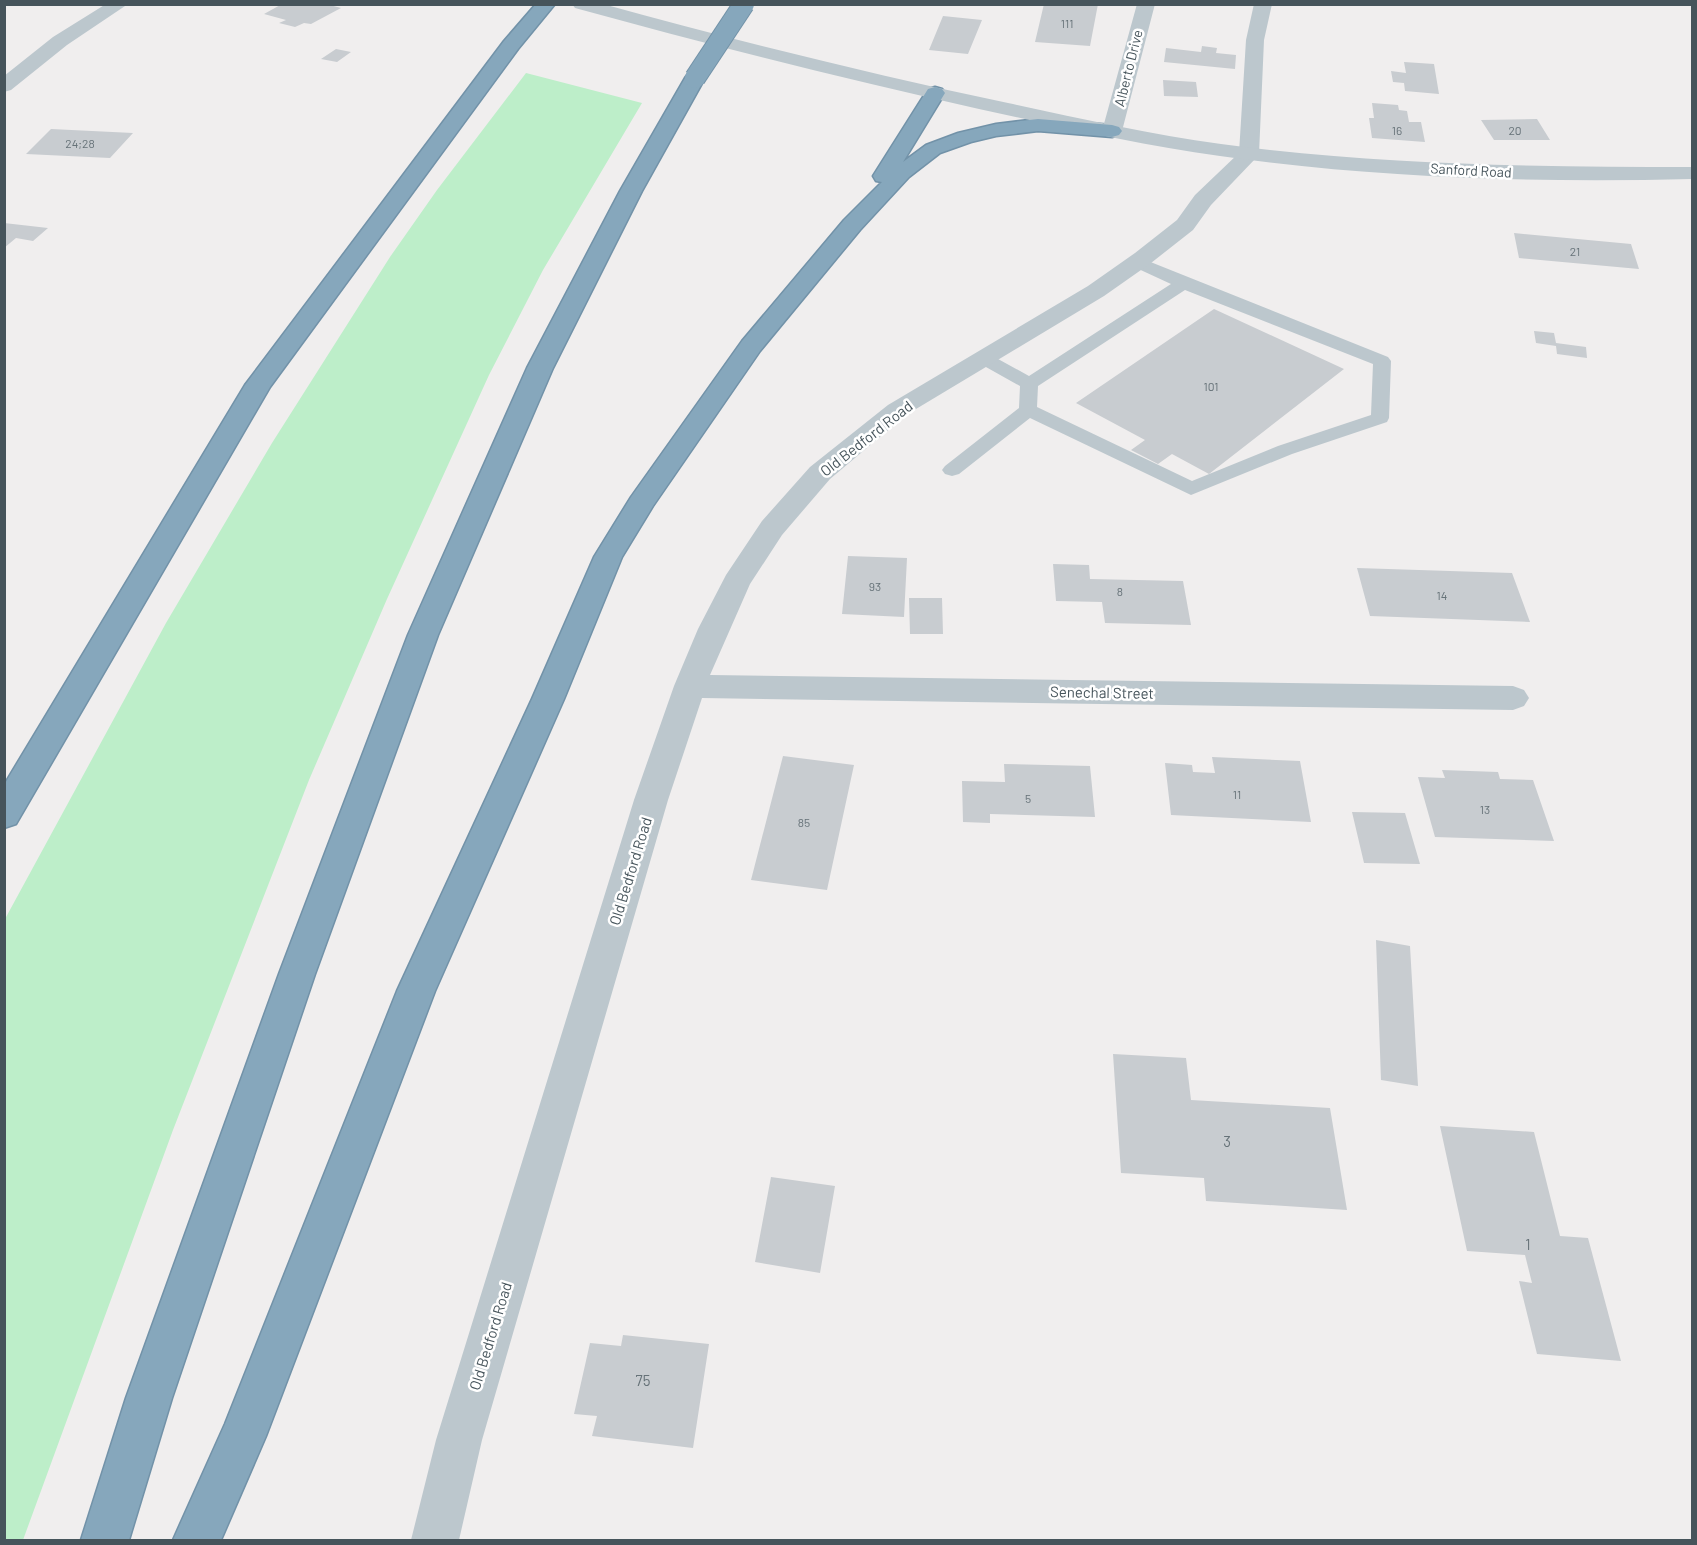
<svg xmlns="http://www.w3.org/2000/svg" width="1697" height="1545" font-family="Barlow,sans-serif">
	<rect width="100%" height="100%" fill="#f0eeee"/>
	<path fill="#bdeec9" d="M526 73 642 103 543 270 489 375 387 599 309 780 173 1130 23 1540H5V919L166 623 272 443 390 257 437 190Z"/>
	<path fill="#c8ccd0" d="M282 4H326L341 8 311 24 304 23 295 27 279 23 286 20 264 14Z
		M1044 4H1098L1090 46 1035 42Z
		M943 16 982 20 968 54 929 50Z
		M1202 46 1217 48 1216 53 1236 55 1235 69 1164 62 1166 48 1201 52Z
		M336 49 351 52 337 62 321 59Z
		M1404 62 1434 64 1439 94 1405 91 1404 83 1393 82 1391 71 1406 73Z
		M1163 80 1196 82 1198 97 1164 96Z
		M1372 103 1398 105 1399 110 1407 111 1409 122H1421L1425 142 1372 138 1369 118H1374Z
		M1537 119 1550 140H1494L1481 120Z
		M51 129 133 133 110 158 26 154Z
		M4 223 48 228 33 241 16 238 4 248Z
		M1514 233 1631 244 1639 269 1519 258Z
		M1214 309 1344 369 1209 474 1172 454 1158 464 1131 450 1145 440 1076 403Z
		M1534 331 1554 333 1556 343 1586 347 1587 358 1557 354 1556 346 1536 343Z
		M848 556 907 558 904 617 842 614Z
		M1053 564 1089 565 1090 579 1183 581 1191 625 1105 623 1102 602 1056 601Z
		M1357 568 1512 573 1530 622 1370 616Z
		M909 598H942L943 634H910Z
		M783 756 854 765 827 890 751 880Z
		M1212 757 1300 761 1311 822 1171 815 1165 763 1192 765 1193 772 1215 773Z
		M1004 764 1090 766 1095 817 990 814V823L963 822 962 781 1005 782Z
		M1442 770 1498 772 1500 779 1533 780 1554 841 1435 837 1418 777 1445 778Z
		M1352 812 1405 813 1420 864 1364 863Z
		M1376 940 1410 946 1418 1086 1381 1080Z
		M1113 1054 1186 1058 1191 1100 1330 1108 1347 1210 1206 1201 1204 1178 1121 1173Z
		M1440 1126 1534 1132 1560 1236 1588 1238 1621 1361 1537 1354 1519 1281 1532 1283 1525 1255 1467 1251Z
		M771 1177 835 1186 820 1273 755 1262Z
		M623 1335 709 1344 693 1448 592 1436 597 1416 574 1414 590 1343 621 1346Z"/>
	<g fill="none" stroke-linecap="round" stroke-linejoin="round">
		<g stroke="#7292a8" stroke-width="3">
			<path id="motorway" d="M536 4H555L518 49 270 387 16 824 4 828V785L245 385 504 41Z
				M695 72 702 74 705 78 642 191 553 368 438 635 315 974 172 1398 129 1540H81L126 1398 279 974 408 635 527 368 620 191 685 78 688 74Z
				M935 87 942 89 945 93 903 162 926 145 958 133 996 124 1038 119 1112 125 1119 127 1122 131 1119 135 1112 137 1038 131 996 136 971 142 940 153 909 177 860 230 760 351 653 506 622 557 564 699 435 991 266 1436 221 1540H173L225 1424 397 991 532 699 594 557 631 497 742 341 844 220 882 182 876 181 873 176 928 89Z"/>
		</g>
		<path fill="#bcc7cd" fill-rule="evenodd" d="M1138 257 1388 357 1391 361 1389 418 1387 422 1292 454 1191 495 1030 418 959 474 952 476 945 474 942 470 945 466 1019 408 1020 386 977 362 974 358 977 354H989L1029 376 1171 284 1132 266 1130 262 1132 258ZM1185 290 1373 364 1371 415 1278 446 1192 481 1037 407 1038 386Z"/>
		<path fill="#bcc7cd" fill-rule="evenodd" d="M106 4H128L67 45 11 90 4 92V76L53 37Z
			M1137 4H1155L1122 131 1119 135H1105L1102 131Z
			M1254 4H1272L1264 40 1259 154 1256 158 1211 205 1193 230 1151 263 1104 296 906 415 830 479 782 535 750 584 710 675 1513 686 1524 690 1529 698 1524 706 1513 710 702 698 668 800 482 1440 459 1540H411L436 1440 634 800 674 686 698 629 726 575 762 521 810 467 888 405 1088 286 1135 253 1177 220 1195 195 1239 153 1246 40Z"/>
		<path fill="#bcc7cd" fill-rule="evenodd" d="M572 4H603C737 41 872 74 1008 103 1078 118 1149 134 1221 144 1377 165 1535 167 1692 167V179C1535 183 1375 178 1220 156 1139 145 1059 126 979 109 843 78 709 45 575 8Z"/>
		<use href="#motorway" fill="#86a7bc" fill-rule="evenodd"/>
		<g stroke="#7292a8" stroke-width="22" stroke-linecap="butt">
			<path id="motorway-bridge" d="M695 78 744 4"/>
		</g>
		<use href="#motorway-bridge" stroke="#86a7bc" stroke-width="20"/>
	</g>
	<g text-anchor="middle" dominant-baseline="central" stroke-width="5" stroke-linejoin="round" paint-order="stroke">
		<g font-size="12" fill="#667278">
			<text x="1067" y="23">111</text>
			<text x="1397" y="130">16</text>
			<text x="1515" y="130">20</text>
			<text x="80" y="143">24;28</text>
			<text x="1575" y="251">21</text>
			<text x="1211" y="386">101</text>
			<text x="875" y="586">93</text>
			<text x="1120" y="591">8</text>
			<text x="1442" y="595">14</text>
			<text x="1237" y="794">11</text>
			<text x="1028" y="798">5</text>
			<text x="1485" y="809">13</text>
			<text x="804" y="822">85</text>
		</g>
		<g font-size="14" fill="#46545b" stroke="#fff">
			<text transform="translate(1128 68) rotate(-76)">Alberto Drive</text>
			<text transform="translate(1471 170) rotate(3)">Sanford Road</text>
		</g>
		<g font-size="15" fill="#46545b" stroke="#fff">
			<text transform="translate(866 438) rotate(-38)">Old Bedford Road</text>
			<text transform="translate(1102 692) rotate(1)">Senechal Street</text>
			<text transform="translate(630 871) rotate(-73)">Old Bedford Road</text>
			<text transform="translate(490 1336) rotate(-73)">Old Bedford Road</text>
		</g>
		<g font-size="15" fill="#667278">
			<text x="1227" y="1141">3</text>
			<text x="1528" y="1244">1</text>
			<text x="643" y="1380">75</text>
		</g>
	</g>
	<rect width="1697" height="1545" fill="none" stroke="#46545b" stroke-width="12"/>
</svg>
